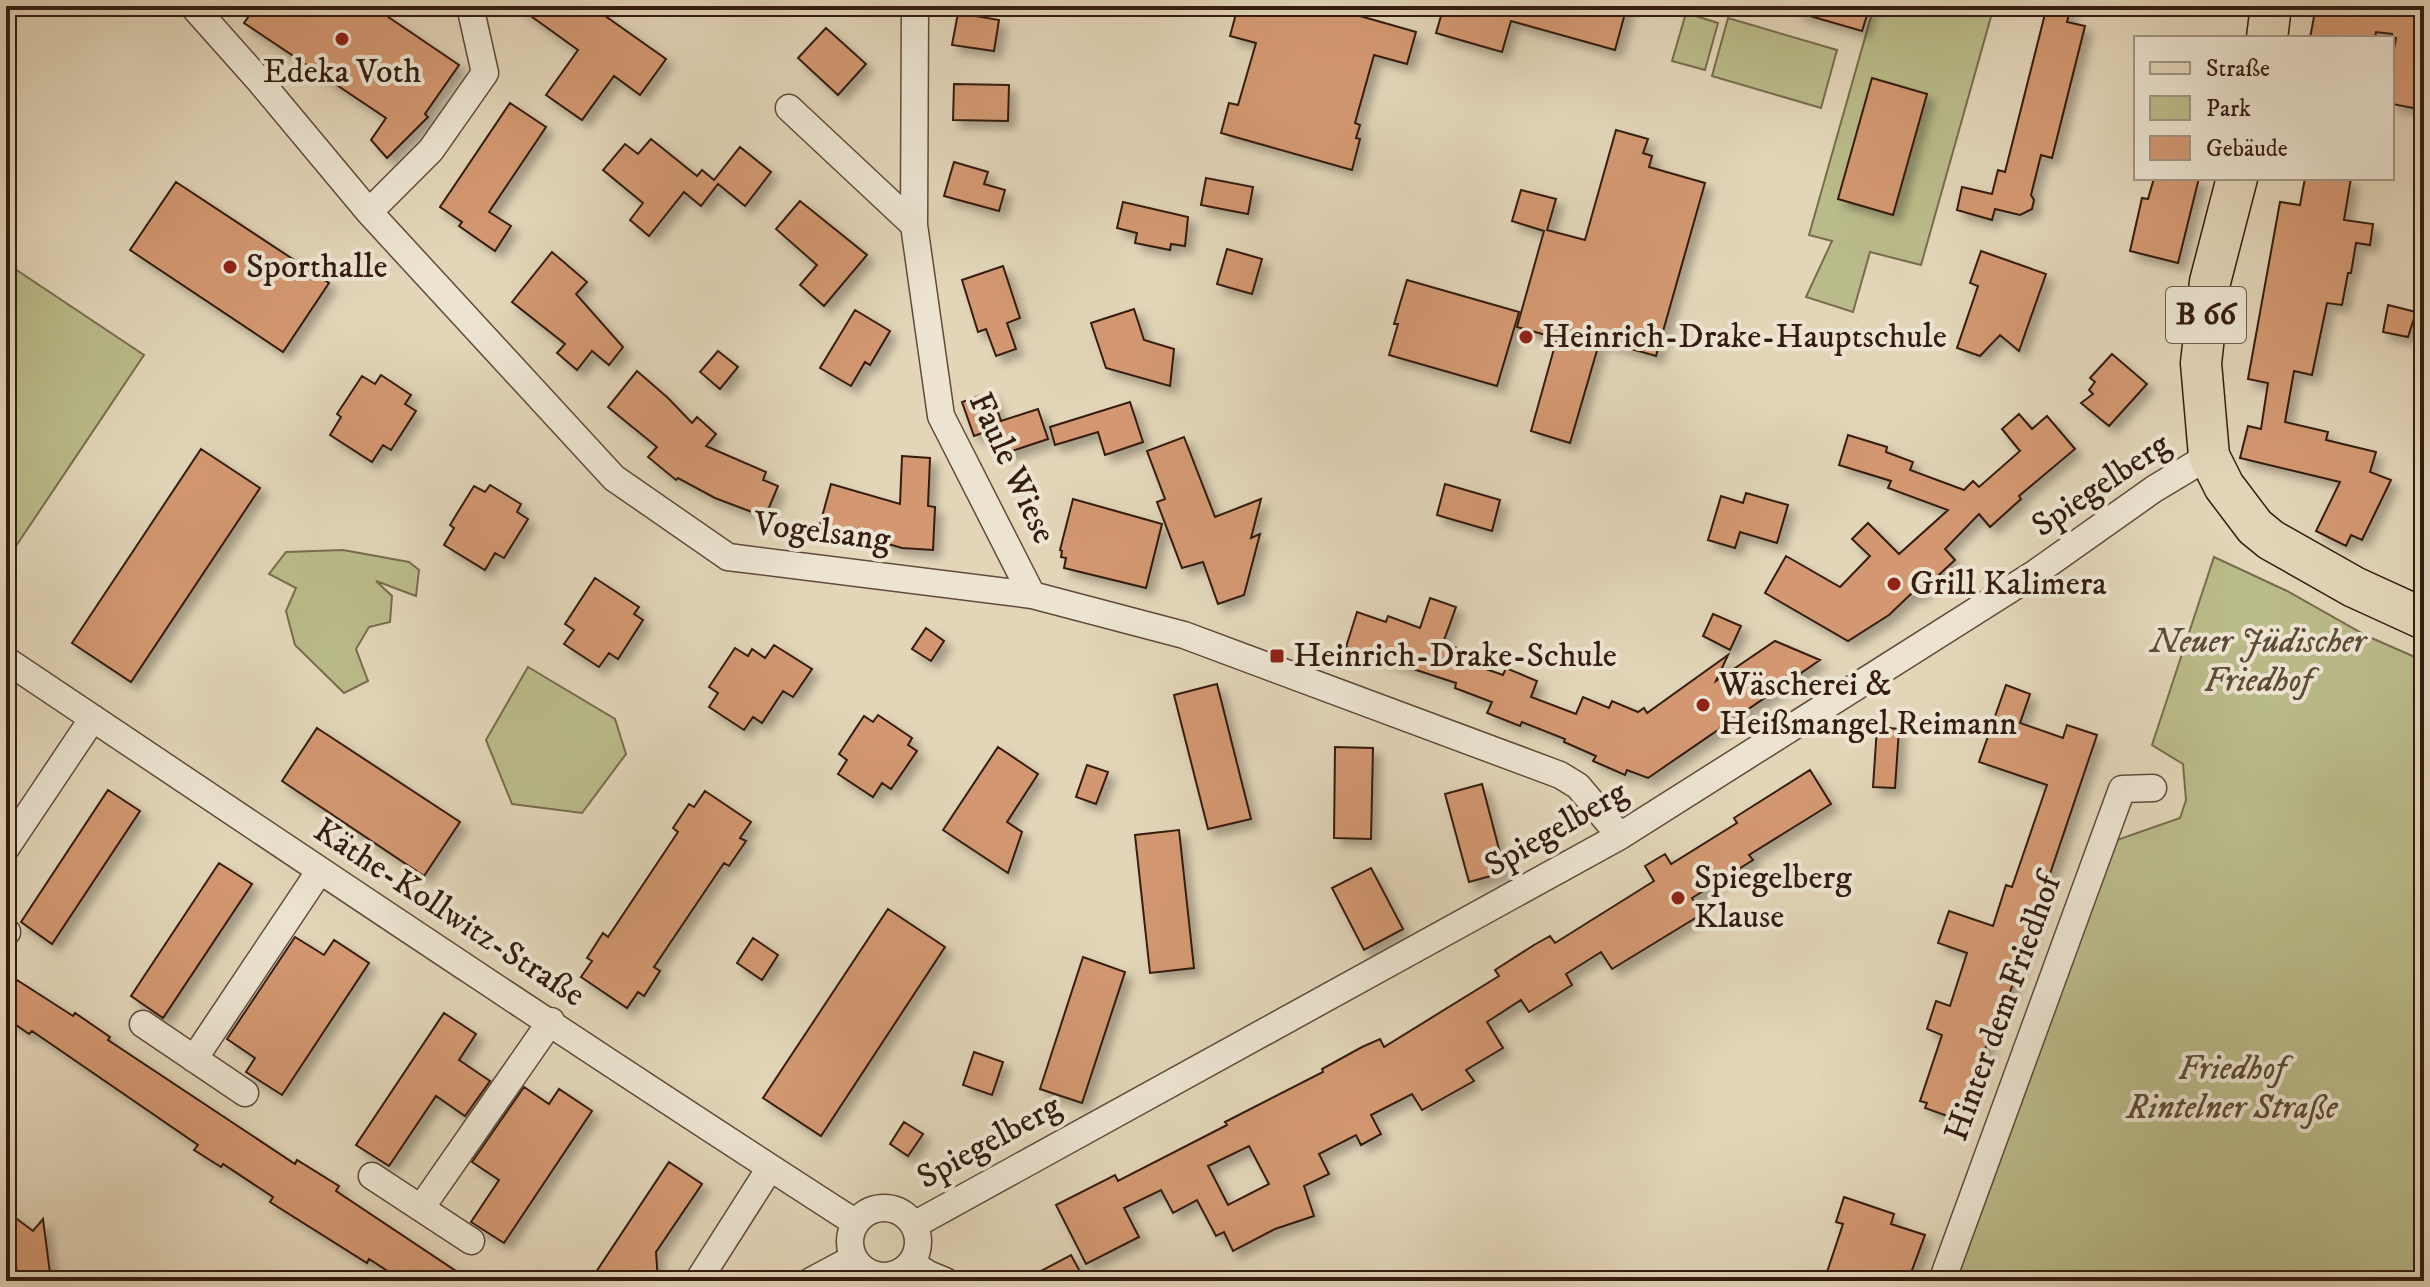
<svg xmlns="http://www.w3.org/2000/svg" width="2430" height="1287" font-family="'IM FELL DW Pica',serif">
	<defs>
		<filter id="shadow"><feDropShadow dx="7" dy="7" stdDeviation="4" flood-color="#0004"/></filter>
	</defs>
	<rect width="100%" height="100%" fill="#e2d5b8"/>
	<filter id="stains"><feTurbulence type="fractalNoise" baseFrequency=".0025" numOctaves="4"/><feColorMatrix values="0 0 0 0 .2 0 0 0 0 .09 0 0 0 0 .02 0 0 0 .5 -.17"/></filter>
	<radialGradient id="worn" r=".72"><stop offset=".6" stop-color="#630" stop-opacity="0"/><stop offset="1" stop-color="#630" stop-opacity=".3"/></radialGradient>
	<path fill="#babb8a" stroke="#786c4e" stroke-width="2" d="M1874 6H1994L1921 265 1870 252 1853 312 1806 297 1832 241 1809 235Z
		M1686 13 1718 23 1705 70 1672 61Z
		M1728 18 1837 50 1821 108 1712 76Z
		M6 263 144 355 6 561Z
		M343 550 409 562 419 570 416 596 376 581 392 596 390 622 369 627 356 649 368 681 344 693 295 645 286 611 296 588 269 574 286 552Z
		M2214 557 2287 591 2367 636 2424 661V1281H1956L2117 840 2180 818 2186 800 2183 764 2152 745Z
		M528 667 615 719 626 754 582 813 512 804 486 740Z"/>
	<path fill="#d39871" stroke="#351c11" stroke-width="2" fill-rule="evenodd" filter="url(#shadow)" d="M256 6H372L459 65 425 114 428 117 387 158 371 140 386 118 244 23Z
		M517 6H591L666 59 640 95 614 76 582 120 546 95 578 50Z
		M1238 6H1325L1416 32 1407 64 1374 55 1355 123 1360 125 1356 138 1360 139 1352 170 1221 133 1229 103 1238 105 1256 43 1230 36Z
		M1444 6H1627L1615 50 1511 21 1502 52 1436 33Z
		M1796 6H1870L1862 31 1796 12Z
		M2047 6 2070 10 2067 22 2085 26 2052 158 2041 155 2031 195 2034 200 2032 209 2020 215 1995 209 1992 220 1957 210 1962 187 1992 194 1998 170 2005 172Z
		M2316 6H2415L2414 11 2424 13V110L2392 104V59L2396 38H2392V34L2376 32 2375 38H2310Z
		M958 13 999 20 994 51 952 45Z
		M826 28 866 64 838 95 798 58Z
		M1872 78 1927 94 1893 215 1838 199Z
		M954 84 1009 85 1008 121 953 120Z
		M510 103 546 127 489 212 511 226 495 251 459 226 462 222 440 207Z
		M1616 130 1648 139 1643 153 1652 156 1649 167 1705 183 1656 356 1600 340 1570 443 1531 431 1557 338 1517 327 1544 231 1512 221 1521 190 1556 199 1547 230 1585 240Z
		M651 139 697 176 702 170 714 180 740 147 771 172 745 206 718 184 701 206 684 192 649 236 630 220 643 203 603 170 625 144 638 154Z
		M954 162 988 172 984 184 1005 190 999 211 944 196Z
		M1206 178 1253 187 1248 214 1201 205Z
		M2154 178H2199L2178 263 2130 251 2142 198 2148 199Z
		M2305 178H2351L2344 220 2373 224 2370 245 2356 243 2351 273H2348L2342 305 2327 303 2312 375 2294 371 2285 422 2328 432 2326 440 2376 452 2370 472 2391 480 2362 540 2351 535 2346 546 2316 531 2340 482 2240 458 2248 426 2261 429 2268 383 2248 379 2280 202 2300 205Z
		M176 182 329 283 283 352 130 250Z
		M800 201 867 255 824 306 800 285 817 265 776 229Z
		M1123 202 1188 217 1185 246 1171 244 1170 250 1135 243 1137 233 1117 228Z
		M1227 249 1262 259 1252 294 1217 284Z
		M1981 251 2046 274 2019 351 2000 335 1980 356 1957 348 1978 286 1970 283Z
		M552 252 587 282 576 294 623 347 609 365 592 351 577 370 557 353 565 344 512 302Z
		M1003 266 1020 318 1007 323 1016 349 996 356 986 329 978 332 962 280Z
		M1407 280 1519 312 1497 386 1389 355 1398 324H1394Z
		M2388 305 2416 312 2408 337 2383 332Z
		M1134 309 1144 340 1174 349 1170 386 1106 368 1091 323Z
		M855 310 890 331 870 365 865 362 851 386 820 368Z
		M718 351 738 367 720 389 700 372Z
		M2112 354 2147 384 2109 426 2081 403 2093 394 2089 390 2095 382 2090 378Z
		M637 371 668 398 692 423 697 417 716 434 706 446 766 472 763 480 778 486 765 517 715 498 678 478 676 480 648 457 657 447 608 407Z
		M381 375 411 395 405 404 416 411 391 450 383 445 372 462 330 435 341 417 337 414 362 376 375 384Z
		M991 392 1001 421 1038 409 1048 439 1000 455 991 430 974 436 962 402Z
		M1130 402 1143 442 1105 455 1098 432 1055 445 1050 427Z
		M2019 414 2032 429 2047 416 2075 449 2019 496 2021 499 1990 527 1979 514 1945 549 1955 560 1916 596 1913 592 1889 615 1848 641 1765 593 1786 556 1840 587 1870 556 1852 539 1868 523 1899 554 1948 510 1888 488 1891 481 1839 465 1848 435 1887 447 1886 452 1913 462 1910 470 1964 490 1973 481 1979 487 2020 451 2002 429Z
		M1184 437 1215 517 1261 499 1251 538 1260 534 1244 595 1218 604 1203 562 1182 568 1157 502 1165 499 1147 451Z
		M201 449 260 488 131 682 72 643Z
		M902 456 930 458 928 506 935 507 933 550 902 548 820 524 831 484 900 504Z
		M1445 484 1500 500 1492 531 1437 515Z
		M490 485 521 504 517 512 528 519 504 558 495 553 485 570 444 545 454 528 450 525 474 486 485 492Z
		M1746 493 1788 505 1777 543 1740 532 1735 548 1708 540 1721 496 1743 503Z
		M1073 499 1162 524 1146 588 1064 568 1066 558 1061 557 1062 551 1060 550Z
		M595 578 639 607 634 614 643 620 618 659 609 653 599 667 564 644 574 630 565 624Z
		M1430 598 1456 607 1443 643 1468 652 1466 658 1483 668 1503 675 1506 668 1537 681 1531 697 1576 714 1583 697 1609 708 1612 701 1638 712 1644 708 1647 713 1728 655 1716 681 1775 641 1820 660 1648 778 1627 770 1625 775 1593 761 1596 756 1564 742 1565 739 1522 722 1520 726 1487 713 1492 702 1455 688 1456 683 1346 647 1357 612 1386 622 1388 616 1420 628Z
		M1713 614 1741 626 1730 650 1703 636Z
		M926 628 944 641 931 661 912 649Z
		M774 645 812 669 793 697 783 691 762 723 753 717 744 730 709 707 718 693 709 687 735 648 748 656 752 649 765 658Z
		M1217 684 1251 819 1208 829 1174 695Z
		M2006 685 2030 694 2020 723 2063 738 2067 725 2097 735 2009 995 2005 994 1961 1116 1955 1114 1953 1118 1925 1108 1927 1103 1920 1101 1942 1035 1927 1029 1936 1001 1950 1006 1967 953 1938 943 1949 911 1993 926 2006 885 2012 887 2047 785 1979 762Z
		M878 715 912 738 908 745 917 751 891 789 882 783 873 797 838 774 847 760 839 754 864 716 873 722Z
		M1877 727 1899 729 1895 788 1873 787Z
		M317 728 460 822 424 876 282 781Z
		M998 747 1038 774 1007 822 1022 832 1008 873 943 830Z
		M1335 747 1373 748 1371 839 1334 838Z
		M1087 765 1108 772 1096 804 1076 797Z
		M1810 770 1831 804 1749 855 1753 860 1692 898 1702 914 1612 969 1601 952 1566 974 1572 985 1529 1012 1521 1000 1487 1022 1503 1048 1466 1070 1474 1081 1422 1110 1412 1094 1371 1115 1381 1134 1361 1145 1356 1135 1319 1154 1329 1174 1304 1186 1314 1216 1275 1229 1233 1251 1224 1232 1216 1236 1197 1200 1173 1213 1161 1190 1124 1208 1139 1237 1086 1264 1056 1205 1115 1175 1118 1181 1227 1125 1225 1122 1323 1072 1322 1069 1362 1047 1380 1039 1384 1047 1499 976 1495 970 1534 945 1550 936 1555 943 1654 881 1645 866 1665 854 1671 864 1737 823 1734 818ZM1249 1146 1269 1184 1228 1205 1208 1166Z
		M1482 784 1505 872 1469 882 1445 794Z
		M108 790 140 811 52 944 21 922Z
		M705 791 751 822 740 838 746 841 729 866 724 863 654 967 660 971 644 996 638 992 627 1008 581 977 592 961 587 958 603 933 608 937 678 832 673 828 689 804 694 807Z
		M1179 830 1194 968 1150 973 1135 835Z
		M219 863 252 884 163 1018 131 996Z
		M1371 868 1403 929 1364 950 1332 888Z
		M888 909 945 947 821 1136 763 1098Z
		M295 937 324 955 334 940 369 963 282 1095 246 1072 255 1058 227 1039Z
		M753 938 778 955 762 980 737 963Z
		M1083 957 1125 972 1082 1103 1040 1089Z
		M17 980 73 1016 75 1013 110 1037 108 1040 295 1164 297 1160 339 1186 336 1191 471 1281H403L369 1259 367 1263 270 1202 273 1197 223 1164 221 1167 194 1150 198 1145 32 1031 29 1034 6 1018V996Z
		M444 1013 476 1034 459 1060 490 1081 465 1116 436 1096 389 1166 356 1145Z
		M974 1052 1003 1062 992 1095 963 1085Z
		M524 1087 549 1104 559 1089 592 1111 504 1243 471 1222 499 1180 472 1162Z
		M904 1122 923 1134 908 1156 890 1144Z
		M669 1162 702 1184 656 1252 658 1281H590Z
		M1844 1197 1894 1214 1891 1224 1925 1235 1908 1281H1824L1843 1224 1836 1222Z
		M9 1213 33 1231 43 1219 51 1281H18Z
		M1071 1255 1085 1281H1022Z"/>
	<g fill="none" stroke-linecap="round" stroke-linejoin="round">
		<g stroke="#604a3b" stroke-width="29">
			<path id="minor" d="M193 6 258 79 369 212 614 478 728 557 1032 595 1184 635 1560 775 1578 786 1620 836
				M915 6 914 225 941 416 1032 595
				M789 108 914 225
				M369 212 431 150 485 73 472 15 477 6
				M6 660C288 849 570 1039 856 1223
				M6 848 93 718
				M6 931 7 932
				M143 1024 245 1093
				M194 1059 319 872
				M372 1176 471 1241
				M850 1242a34 34 0 1 1 68 0a34 34 0 1 1-68 0Z
				M421 1208 551 1021
				M914 1225 1620 836 2034 574 2154 489 2209 456
				M911 1263 928 1274 945 1281
				M698 1281 770 1168
				M811 1281 854 1258
				M1942 1281 2122 789 2153 788"/>
		</g>
		<g stroke="#351c11" stroke-width="43">
			<path id="primary" d="M2267 38 2271 6
				M2237 178 2210 282 2201 363 2209 456 2224 486 2255 527 2271 540 2354 587 2424 619"/>
		</g>
		<use href="#minor" stroke="#ece4d1" stroke-width="26"/>
		<use href="#primary" stroke="#e2d5b8" stroke-width="40"/>
	</g>
	<g fill="#8f2418" stroke="#ece4d1" stroke-width="3">
		<circle cx="342" cy="39" r="8"/>
		<circle cx="230" cy="267" r="8"/>
		<circle cx="1526" cy="337" r="8"/>
		<circle cx="1894" cy="584" r="8"/>
		<rect x="1269" y="648" width="16" height="16" rx="4"/>
		<circle cx="1703" cy="705" r="8"/>
		<circle cx="1678" cy="898" r="8"/>
	</g>
	<g text-anchor="middle" dominant-baseline="central" stroke-width="8" stroke-linejoin="round" paint-order="stroke">
		<rect fill="#ece4d1" stroke="#6c584b" stroke-width="2" x="2166" y="287" width="80" height="56" rx="6"/>
		<g font-size="32" font-weight="bold" fill="#351c11">
			<text x="2206" y="315">B 66</text>
		</g>
		<g font-size="34" fill="#351c11" stroke="#ece4d1" text-anchor="start">
			<text x="342" y="72" text-anchor="middle">Edeka Voth</text>
			<text x="246" y="267">Sporthalle</text>
			<text x="1542" y="337">Heinrich-Drake-Hauptschule</text>
			<text x="1910" y="584">Grill Kalimera</text>
			<text x="1293" y="656">Heinrich-Drake-Schule</text>
			<text x="1719" y="685">Wäscherei &amp;<tspan x="1719" dy="39">Heißmangel Reimann</tspan></text>
			<text x="1694" y="878">Spiegelberg<tspan x="1694" dy="39">Klause</tspan></text>
		</g>
		<g font-size="34" fill="#351c11" stroke="#ece4d1">
			<text transform="translate(1012 468) rotate(65)">Faule Wiese</text>
			<text transform="translate(2101 485) rotate(-34)">Spiegelberg</text>
			<text transform="translate(822 532) rotate(7)">Vogelsang</text>
			<text transform="translate(1556 829) rotate(-30)">Spiegelberg</text>
			<text transform="translate(449 913) rotate(33)">Käthe-Kollwitz-Straße</text>
			<text transform="translate(2003 1008) rotate(-70)">Hinter dem Friedhof</text>
			<text transform="translate(989 1142) rotate(-29)">Spiegelberg</text>
		</g>
		<g font-size="34" font-style="italic" fill="#5d4c35" stroke="#ece4d1">
			<text x="2258" y="642">Neuer Jüdischer<tspan x="2258" dy="39">Friedhof</tspan></text>
			<text x="2232" y="1069">Friedhof<tspan x="2232" dy="39">Rintelner Straße</tspan></text>
		</g>
	</g>
	<rect width="2430" height="1287" fill="none" stroke="#e2d5b8" stroke-width="32"/>
	<rect x="8" y="8" width="2414" height="1271" fill="none" stroke="#351c11" stroke-width="4"/>
	<rect x="16" y="16" width="2398" height="1255" fill="none" stroke="#351c11" stroke-width="2"/>
	<rect x="2134" y="36" width="260" height="144" fill="#ece4d1" stroke="#a39484" stroke-width="2"/>
	<rect x="2150" y="62" width="40" height="12" fill="#e2d5b8" stroke="#a39484" stroke-width="2"/>
	<text x="2206" y="76" font-size="24" fill="#351c11">Straße</text>
	<rect x="2150" y="96" width="40" height="24" fill="#babb8a" stroke="#a39484" stroke-width="2"/>
	<text x="2206" y="116" font-size="24" fill="#351c11">Park</text>
	<rect x="2150" y="136" width="40" height="24" fill="#d39871" stroke="#a39484" stroke-width="2"/>
	<text x="2206" y="156" font-size="24" fill="#351c11">Gebäude</text>
	<rect width="100%" height="100%" filter="url(#stains)"/>
	<rect width="100%" height="100%" fill="url(#worn)"/>
</svg>
